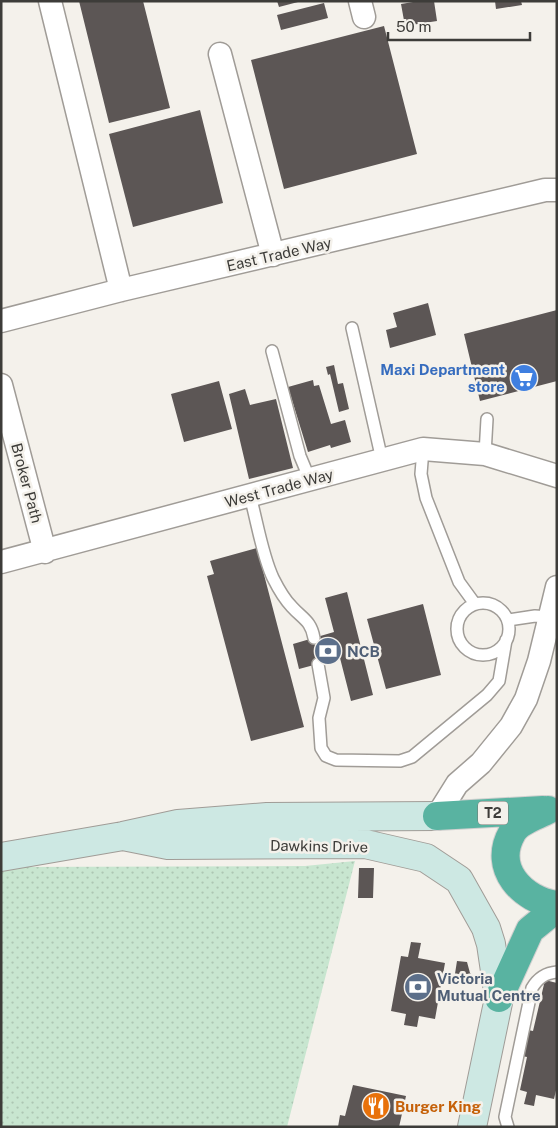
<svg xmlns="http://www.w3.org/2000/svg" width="558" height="1128" font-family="'Public Sans',sans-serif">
	<defs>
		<pattern id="park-dots" width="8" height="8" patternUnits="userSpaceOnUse" patternTransform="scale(1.25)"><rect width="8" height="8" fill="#c8e6d0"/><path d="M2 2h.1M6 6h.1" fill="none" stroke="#adc6b3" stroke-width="1.8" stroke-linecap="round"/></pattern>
	</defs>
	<rect width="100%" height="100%" fill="#f4f1eb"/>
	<path fill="url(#park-dots)" d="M355 861 287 1127H1V867L305 866Z"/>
	<path fill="#5c5655" d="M79 1H143L170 108 109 123Z
		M277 1H297L298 2 279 7Z
		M419 1H434L437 21 405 26 401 4Z
		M495 1H521L522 5 496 9Z
		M324 3 328 18 281 30 277 15Z
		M384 26 417 154 284 189 251 60Z
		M200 110 223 203 133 227 109 134Z
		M428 303 436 335 390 348 386 330 397 327 393 313Z
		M557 310V381L480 401 464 334Z
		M334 365 338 384 343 383 349 409 339 412 330 374 328 375 326 367Z
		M313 380 314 386 319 385 331 424 345 420 351 442 331 448 330 445 308 452 288 387Z
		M219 381 232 429 184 442 171 394Z
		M245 389 250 405 276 399 293 468 249 479 229 394Z
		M257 548 304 727 251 741 207 576 214 574 210 561Z
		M347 592 373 695 351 701 340 658 299 669 293 644 334 632 325 598Z
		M423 604 441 675 386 689 367 619Z
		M359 868H374L373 898H358Z
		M411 942 421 943 418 958 445 963 435 1019 419 1016 417 1027 404 1025 406 1014 391 1011 401 956 408 957Z
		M457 961 467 962 470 973 473 976V984L454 980Z
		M545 980 557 983V1086L554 1099 536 1095 534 1106 524 1104 527 1092 520 1090 527 1057 522 1056 528 1030 533 1031Z
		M353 1085 406 1096 399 1127H338L340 1115 345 1116Z"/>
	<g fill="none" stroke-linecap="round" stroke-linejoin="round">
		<g stroke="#a09c97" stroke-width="14">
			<path id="service" d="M352 328 382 460
				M272 351 300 456 310 480
				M423 449 421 474 426 498 459 582 475 604
				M485 454 487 419
				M250 496C257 521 262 555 273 578 278 588 285 600 292 607 303 619 311 621 314 638
				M457 629a26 26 0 1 1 52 0a26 26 0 1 1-52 0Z
				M508 620 535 616 550 617
				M318 664 324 698 319 718 321 748 326 756 336 760 400 761 412 757 487 695 499 681 506 640
				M508 1127 505 1117 532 988C538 978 545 973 557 972"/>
		</g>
		<g stroke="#a09c97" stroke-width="25">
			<path id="minor" d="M50 1 121 290
				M360 1 364 17
				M220 54 273 255
				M1 321 121 290 545 190H557
				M1 385 45 552
				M1 562 423 449 485 454 557 476
				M437 816 457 784 481 763 511 726 526 699 539 661 557 587"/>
		</g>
		<g stroke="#a09c97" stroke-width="30">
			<path id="secondary" d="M123 836 168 845 365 844 426 858 459 880 486 928 491 944 499 998 472 1127
				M1 857 123 836 178 824 267 817 437 816"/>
		</g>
		<g stroke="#d0d0cf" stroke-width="30">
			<path id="motorway" d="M548 810C537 816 518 821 512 833 492 868 522 900 557 905
				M437 816 543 810
				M499 998 530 930 557 908"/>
		</g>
		<use href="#service" stroke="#fff" stroke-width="11"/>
		<use href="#minor" stroke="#fff" stroke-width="22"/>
		<use href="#secondary" stroke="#cde8e3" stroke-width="28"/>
		<use href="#motorway" stroke="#59b3a1" stroke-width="28"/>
	</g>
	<defs>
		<g id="supermarket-disc" transform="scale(1.4375)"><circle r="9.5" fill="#3f7fe0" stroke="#f4f1eb"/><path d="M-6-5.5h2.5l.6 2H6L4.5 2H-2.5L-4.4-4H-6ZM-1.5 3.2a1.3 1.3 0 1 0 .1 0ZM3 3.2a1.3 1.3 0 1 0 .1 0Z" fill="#fff"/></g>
		<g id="bank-disc" transform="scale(1.4375)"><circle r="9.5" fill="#5c6f8a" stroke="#f4f1eb"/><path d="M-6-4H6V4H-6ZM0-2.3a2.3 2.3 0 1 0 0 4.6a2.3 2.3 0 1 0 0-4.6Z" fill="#fff"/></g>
		<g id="restaurant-disc" transform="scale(1.4375)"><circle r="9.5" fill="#e8710a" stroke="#f4f1eb"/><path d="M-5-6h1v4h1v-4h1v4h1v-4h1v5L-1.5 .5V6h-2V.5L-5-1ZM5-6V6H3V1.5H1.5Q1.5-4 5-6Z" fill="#fff"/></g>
	</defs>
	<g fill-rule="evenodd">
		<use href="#supermarket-disc" x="524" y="378"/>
		<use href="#bank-disc" x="328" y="651"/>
		<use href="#bank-disc" x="418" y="987"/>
		<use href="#restaurant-disc" x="376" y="1106"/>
	</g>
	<g text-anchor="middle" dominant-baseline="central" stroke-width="5" stroke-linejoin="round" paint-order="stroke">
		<rect fill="#f4f1eb" stroke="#74726e" stroke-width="1" x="478" y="801.5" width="30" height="23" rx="4"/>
		<g font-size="14" font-weight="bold" fill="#3d3c39">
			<text x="493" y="813">T2</text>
		</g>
		<g font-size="15" fill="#3d3c39" stroke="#f4f1eb">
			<text transform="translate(279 254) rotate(-13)">East Trade Way</text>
			<text transform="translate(27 483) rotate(75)">Broker Path</text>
			<text transform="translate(279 488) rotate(-15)">West Trade Way</text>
			<text transform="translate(319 846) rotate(1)">Dawkins Drive</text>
		</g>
		<g font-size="15" font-weight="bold" fill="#366cbe" stroke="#f4f1eb" text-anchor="end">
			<text x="505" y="369">Maxi Department<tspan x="505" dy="17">store</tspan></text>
		</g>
		<g font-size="15" font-weight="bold" fill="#4e5e75" stroke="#f4f1eb" text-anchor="start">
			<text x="347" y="651">NCB</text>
			<text x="437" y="978">Victoria<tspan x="437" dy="17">Mutual Centre</tspan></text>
		</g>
		<g font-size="15" font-weight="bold" fill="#c56008" stroke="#f4f1eb" text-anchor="start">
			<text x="395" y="1106">Burger King</text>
		</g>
	</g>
	<rect width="558" height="1128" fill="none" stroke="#3d3c39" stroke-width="5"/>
	<path d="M388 32v8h142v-8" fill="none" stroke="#3d3c39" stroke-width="2.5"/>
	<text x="396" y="32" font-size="15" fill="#3d3c39" stroke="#f4f1eb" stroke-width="4" paint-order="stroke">50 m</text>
</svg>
